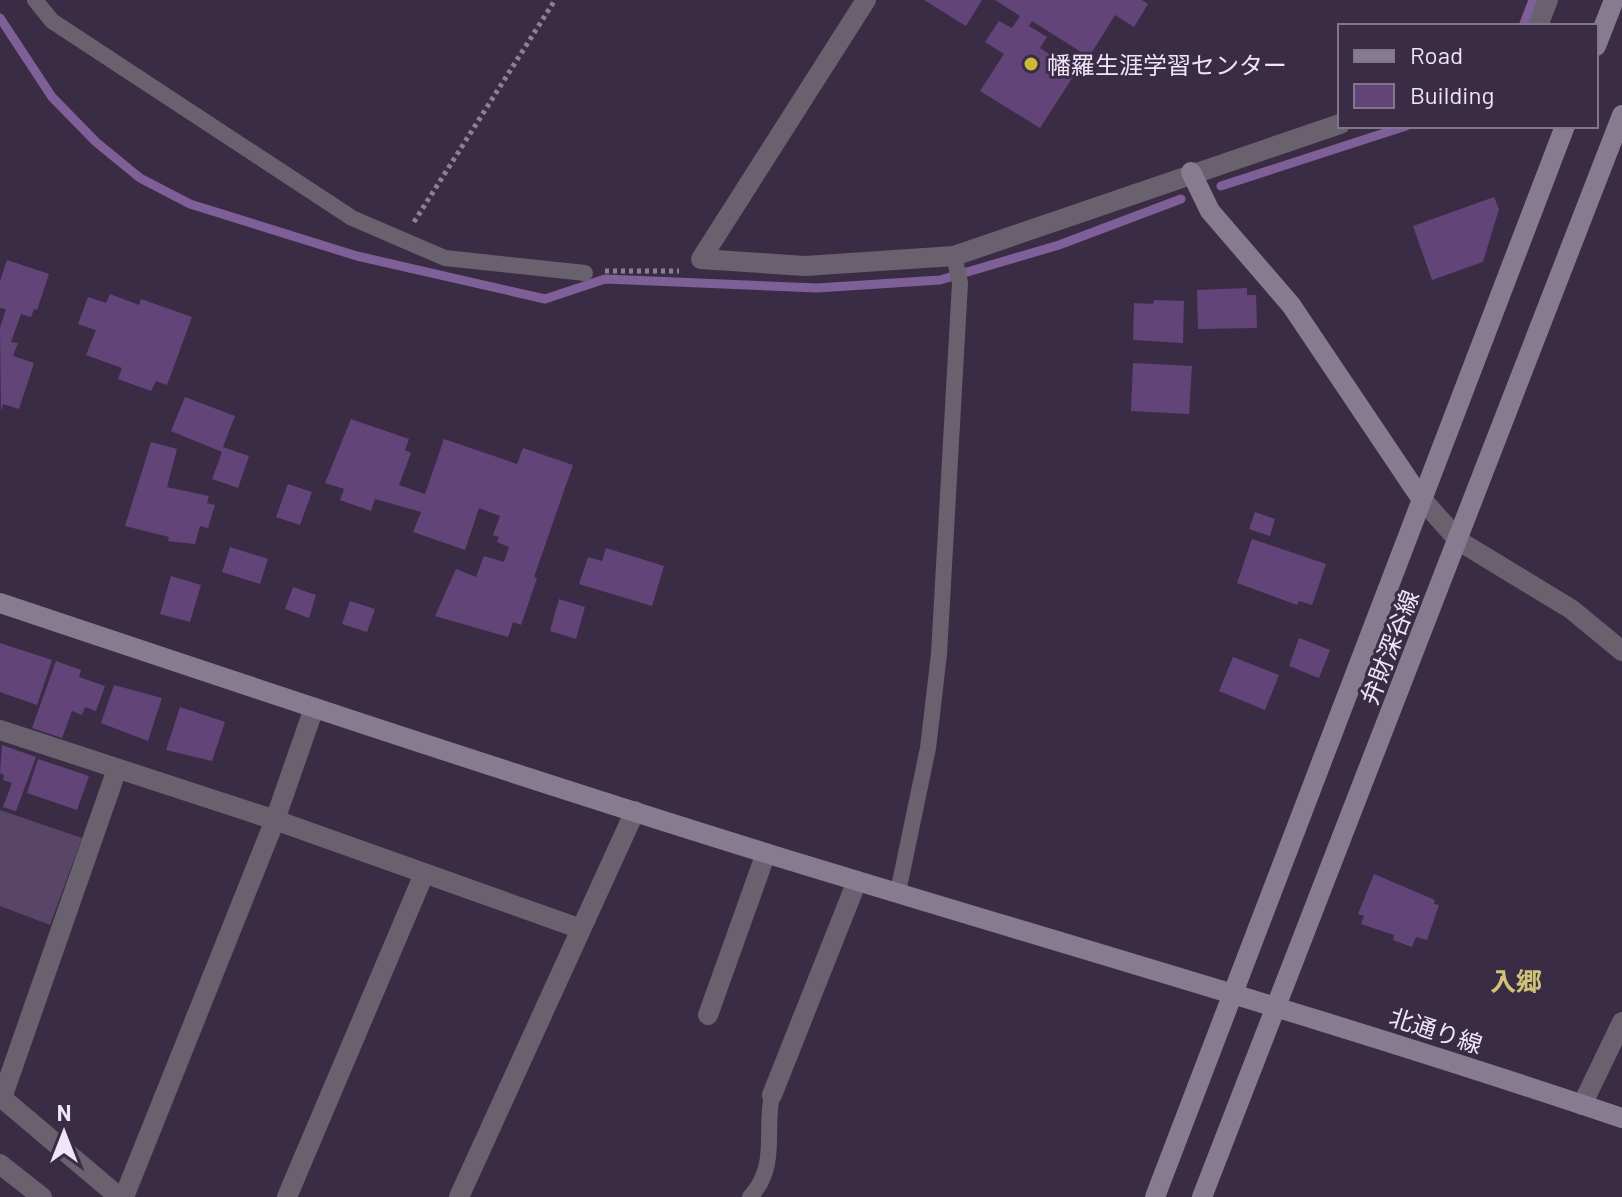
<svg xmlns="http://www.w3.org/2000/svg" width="1622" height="1197" font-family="Barlow,'Noto Sans JP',sans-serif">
	<rect width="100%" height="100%" fill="#3a2c45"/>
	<path fill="#594568" d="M0 810 82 838 50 925 0 906Z"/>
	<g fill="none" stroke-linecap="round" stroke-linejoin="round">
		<path stroke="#7f5f97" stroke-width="9" d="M0 18 52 97 96 142 140 178 190 204 357 256 545 299 605 279 817 288 940 280 1059 245 1181 199
			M1523 26 1533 0
			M1221 186 1406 126"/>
	</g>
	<path fill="#634479" d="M924 0H982L966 26Z
		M995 0H1142L1148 4 1134 27 1115 15 1089 57 1032 21 1029 26 1047 37 1040 48 1076 72 1040 128 980 91 1004 54 985 42 999 21 1012 28 1020 16Z
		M1494 197 1499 209 1483 262 1432 280 1413 226Z
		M7 260 49 274 37 310 34 309 31 317 21 314 11 342 18 343 13 356 34 363 19 409 3 404 1 412 0 328 6 309 0 308V281Z
		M1247 288V295H1256L1257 328 1198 329 1197 290Z
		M110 294 139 305 141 299 192 317 167 385 156 381 151 391 118 379 122 368 86 355 96 330 78 324 88 297 106 303Z
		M1154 300 1184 301 1183 343 1133 340 1134 303 1153 304Z
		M1133 363 1192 366 1189 414 1131 411Z
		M185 397 235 416 223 447 249 456 238 488 212 479 222 452 171 431Z
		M351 419 409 439 405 450 411 453 399 485 425 494 444 439 517 464 523 448 573 465 534 577 537 578 521 625 513 622 508 637 435 616 456 569 476 577 484 556 504 562 509 547 497 542 499 537 493 535 500 516 479 508 465 550 413 532 421 512 375 499 371 511 340 500 344 489 325 483Z
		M151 442 177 449 167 487 209 496 207 503 215 505 208 528 200 526 195 544 168 541 169 537 125 526Z
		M288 484 312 492 300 525 276 517Z
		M1255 512 1275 519 1270 536 1249 529Z
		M1252 539 1326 564 1312 605 1299 601 1297 605 1237 583Z
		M230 547 268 559 260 584 222 572Z
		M606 548 664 566 652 606 579 584 588 557 602 561Z
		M171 576 201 585 190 622 160 614Z
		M293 587 316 595 309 618 285 609Z
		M559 599 585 607 576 639 550 631Z
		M350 601 375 609 367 632 342 624Z
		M1299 638 1330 650 1319 678 1289 666Z
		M0 643 52 660 37 705 0 692Z
		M1233 657 1279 675 1265 710 1219 691Z
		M56 661 81 670 79 677 105 686 96 711 85 707 82 715 72 711 62 738 32 728Z
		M114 685 162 698 148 741 101 723Z
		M180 707 225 722 212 761 166 750Z
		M2 745 36 757 16 811 3 807 12 783 3 780 4 775 0 773Z
		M38 759 89 776 77 810 27 793Z
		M1374 874 1435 900 1434 904 1439 905 1427 940 1416 937 1412 947 1393 940 1394 935 1361 924 1364 916 1358 914Z"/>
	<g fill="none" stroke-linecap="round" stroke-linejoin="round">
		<path stroke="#8c8096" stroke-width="5" stroke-dasharray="4 4" stroke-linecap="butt" d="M414 222 555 0
			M605 271H679"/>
		<path stroke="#69626e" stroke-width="16" d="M35 0 52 21 352 218 445 258 585 273
			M898 892 928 748 939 654 960 283 954 256
			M750 1197C779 1166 764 1131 772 1095"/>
		<path stroke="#69626e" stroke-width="20" d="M866 0 701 259 805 266 954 256 1340 124
			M1538 26 1548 0
			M1420 497 1459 541 1571 609 1622 651
			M0 730 275 820 581 929
			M117 769 2 1098 119 1197
			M708 1015 766 853
			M772 1095 857 881
			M1582 1105 1622 1022
			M0 1164 42 1197
			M124 1197 275 820 314 708
			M287 1197 424 874
			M459 1197 635 811"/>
		<path stroke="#867b8f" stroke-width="20" d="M1596 46 1614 0
			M1191 172 1210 211 1291 305 1420 497
			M0 603C257 689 514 775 772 855 1056 942 1341 1023 1622 1118
			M1155 1197 1565 126
			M1202 1197 1622 115"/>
	</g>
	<circle fill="#cdb938" stroke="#3a2c45" stroke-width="3" cx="1031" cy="64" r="8"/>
	<g text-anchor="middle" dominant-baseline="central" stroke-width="6" stroke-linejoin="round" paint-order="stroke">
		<g font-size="24" fill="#eee5f6" stroke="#3a2c45" text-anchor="start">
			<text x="1047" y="64">幡羅生涯学習センター</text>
		</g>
		<g font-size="24" fill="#eee5f6" stroke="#3a2c45">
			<text transform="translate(1389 647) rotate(-69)">弁財深谷線</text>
			<text transform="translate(1436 1030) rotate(18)">北通り線</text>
		</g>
		<g font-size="26" font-weight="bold" fill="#d0c375" stroke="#3a2c45">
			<text x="1516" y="980">入郷</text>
		</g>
	</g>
	<rect x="1338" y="24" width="260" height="104" fill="#3a2c45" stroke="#82768c" stroke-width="2"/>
	<rect x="1354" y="50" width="40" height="12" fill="#867b8f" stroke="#82768c" stroke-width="2"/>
	<text x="1410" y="64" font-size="24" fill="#eee5f6">Road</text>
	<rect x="1354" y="84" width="40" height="24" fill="#634479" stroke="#82768c" stroke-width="2"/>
	<text x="1410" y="104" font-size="24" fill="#eee5f6">Building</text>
	<g transform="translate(64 1133)" stroke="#3a2c45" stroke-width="6" paint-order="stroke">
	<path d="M0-6L14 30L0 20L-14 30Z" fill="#eee5f6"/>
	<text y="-12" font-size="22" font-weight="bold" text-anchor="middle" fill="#eee5f6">N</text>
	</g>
</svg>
